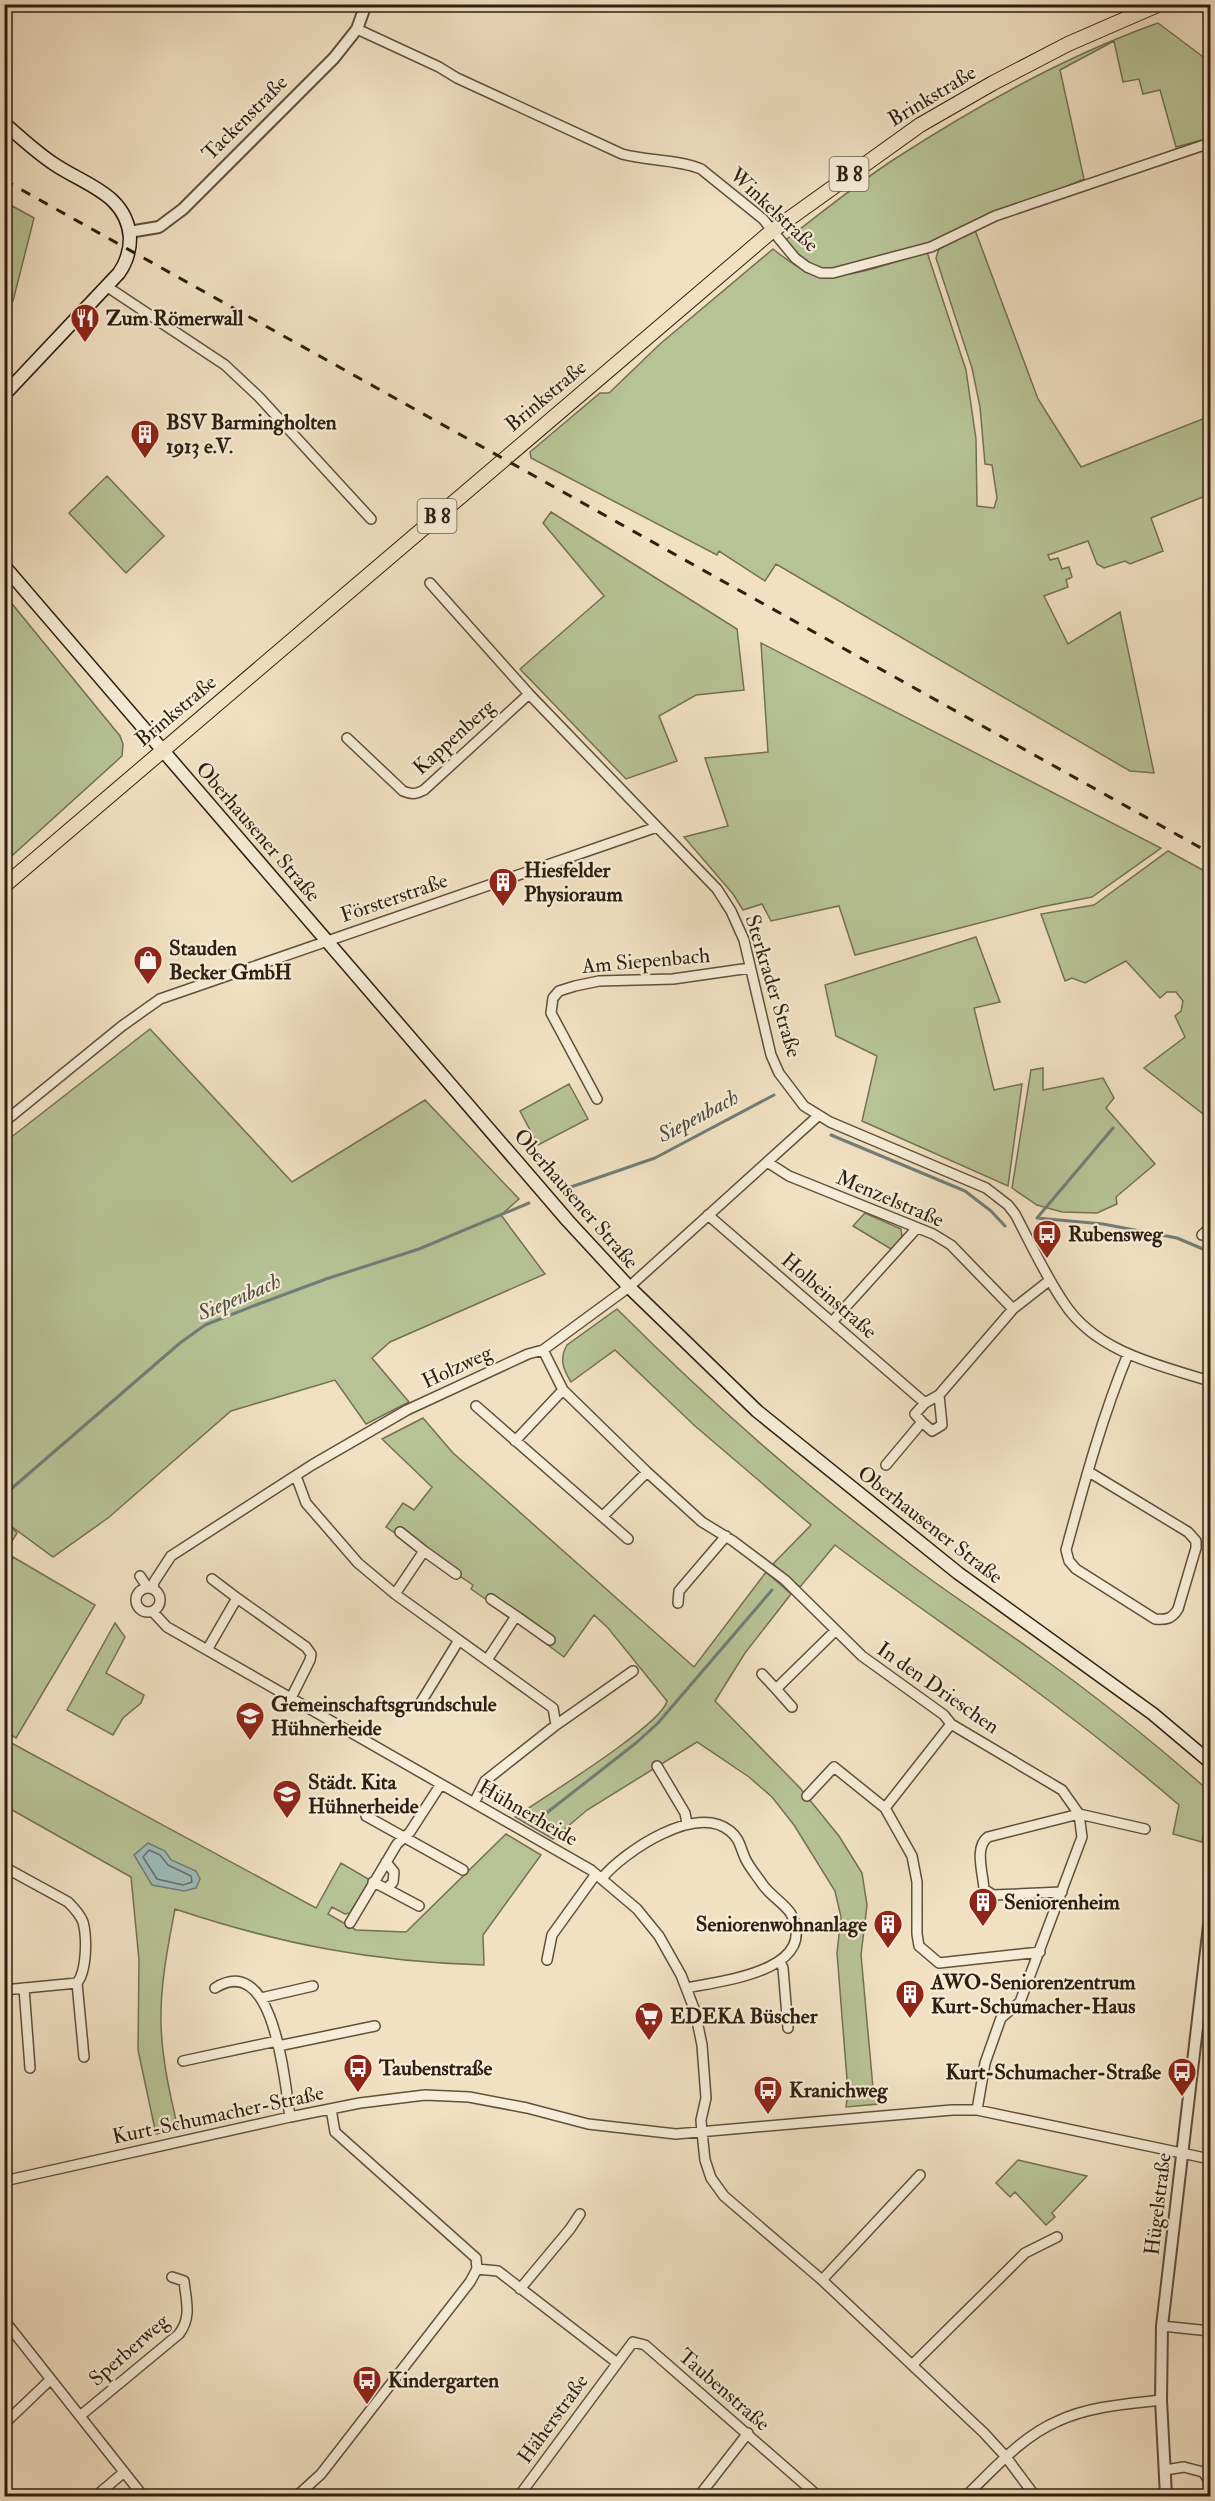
<svg xmlns="http://www.w3.org/2000/svg" width="1215" height="2501" font-family="'IM FELL Double Pica',serif">
	<rect width="100%" height="100%" fill="#f1e1c2"/>
	<filter id="stains"><feTurbulence type="fractalNoise" baseFrequency=".00333" numOctaves="4"/><feColorMatrix values="0 0 0 0 .2 0 0 0 0 .09 0 0 0 0 .02 0 0 0 .5 -.17"/></filter>
	<radialGradient id="worn" r=".72"><stop offset=".6" stop-color="#630" stop-opacity="0"/><stop offset="1" stop-color="#630" stop-opacity=".3"/></radialGradient>
	<path fill="#b7c395" stroke="#737153" stroke-width="1.5" d="M1158 23 1210 62V138L1176 147 1160 90 1143 94 1139 79 1123 82 1114 41 1060 70 1084 179 922 247 830 270 814 267 783 242C819 215 855 185 893 160 976 106 1065 56 1158 23Z
		M5 202 34 218 13 301 5 304Z
		M975 230 1038 399 1081 467 1210 416V494L1151 518 1163 551 1130 564 1125 561 1104 568 1097 564 1088 541 1048 555 1050 560 1058 558 1062 569 1069 567 1072 577 1066 580 1068 587 1044 596 1068 644 1120 612 1154 773 1130 771 776 564 765 581 719 551 717 555 531 458 530 452 600 393H609L660 344 773 249C783 257 796 267 808 272 843 284 892 262 927 252L966 370 976 439 977 506 994 508 997 498 992 465 985 464 980 407 972 368 936 258 939 249Z
		M107 476 164 536 126 573 69 513Z
		M551 512 737 629 744 690 696 695 659 716 677 761 626 779 520 669 604 596 543 523Z
		M4 594 120 736 123 744 122 756 5 862Z
		M761 643 1161 848 1092 897 1041 907 855 955 839 906 771 921 762 904 743 910 733 894 684 837 728 826 705 758 768 752Z
		M1168 851 1210 874V1114L1207 1117 1144 1068 1185 1037 1175 1016 1181 1011 1183 1001 1176 992H1167L1160 998 1126 961 1085 983 1072 978 1065 981 1041 914 1094 905Z
		M976 937 1000 1002 974 1008 994 1090 1022 1084 1008 1186 862 1121 877 1056 836 1036 825 985Z
		M150 1029 292 1182 425 1100 519 1199 501 1215 545 1274 390 1342 372 1358 409 1402 366 1424 335 1380 231 1411 108 1518 53 1557 8 1524 17 1533 5 1552V1142Z
		M1043 1068V1090L1103 1078 1114 1098 1106 1108 1155 1164 1116 1197 1117 1204 1097 1213 1062 1212 1037 1205 1012 1188 1031 1070Z
		M569 1084 588 1119 538 1145 520 1111Z
		M865 1213 901 1229 902 1237 891 1249 853 1226Z
		M617 1309C707 1399 804 1485 907 1562 948 1593 991 1621 1033 1651 1094 1695 1154 1742 1210 1792V1804L1202 1842 1173 1834 1179 1805C1127 1760 1073 1718 1017 1677 957 1633 895 1591 835 1545L800 1587 773 1564 811 1525 695 1426 615 1350 571 1382C563 1369 559 1359 567 1345Z
		M423 1418 453 1453 694 1667 766 1572 791 1594 745 1653 715 1701 800 1788 839 1836 862 1873 867 1905 861 1955 873 2088 878 2104 846 2107 848 2092 837 1953 841 1917 835 1891 794 1825 772 1797 749 1777 697 1742 587 1810 553 1839 515 1817C541 1799 662 1725 667 1701L608 1628 594 1615 564 1657 548 1645 553 1638 490 1596 487 1600 471 1589 473 1585 386 1527 403 1503 414 1510 432 1487 382 1439Z
		M13 1557 95 1605 16 1738 4 1731V1572Z
		M115 1623 125 1637 106 1673 144 1695 141 1703 123 1718 113 1735 67 1710Z
		M4 1739 316 1908 341 1863 370 1880 350 1913 345 1914 332 1907 328 1914 356 1930 406 1932 506 1834 541 1855 483 1935 484 1965C372 1962 280 1944 175 1909 168 1946 160 1985 161 2024 162 2060 170 2094 178 2129L156 2134 138 2050 139 1960 131 1877 5 1806Z
		M1018 2160 1087 2176 1052 2213 1055 2217 1046 2225 1015 2192 1010 2197 996 2183Z"/>
	<path fill="#9dbcbb" stroke="#717d77" stroke-width="1.5" d="M148 1843 165 1851 171 1860 196 1871 200 1879 196 1888 184 1891 152 1885 134 1855Z"/>
	<g fill="none" stroke-linecap="round" stroke-linejoin="round">
		<path stroke="#666e66" stroke-width="1.5" d="M149 1850 160 1855 168 1865 191 1876 192 1882 183 1885 157 1879 143 1857Z"/>
		<path stroke="#717d77" stroke-width="3" d="M831 1135 965 1191 991 1211 1005 1226
			M568 1188 655 1158 774 1095
			M1037 1218 1103 1224 1177 1238 1210 1252
			M1037 1218 1113 1128
			M4 1495 180 1343 205 1325 256 1305 326 1279 419 1249 529 1203
			M535 1822 636 1743 658 1723 772 1590"/>
		<g stroke="#60503d" stroke-width="12">
			<path id="minor" d="M357 29 439 67 457 78 622 154C647 161 677 159 701 169L763 219 795 258 807 267 821 273H833L931 247 995 216 1210 143
				M106 286 225 365 259 397 371 519
				M430 583 529 694 717 889 731 911 744 940 771 1055 779 1073 804 1106 830 1122 986 1188 1008 1205 1015 1214C1031 1244 1045 1275 1064 1303 1096 1352 1158 1365 1210 1381
				M347 738 403 791C412 795 416 794 424 790L529 694
				M597 1099 551 1013 553 998 559 991 575 986 599 981 673 979 750 968
				M4 1122 122 1026 160 999 657 827
				M767 1162 789 1176 933 1234 951 1245 1013 1309
				M708 1215 925 1403
				M1202 1235 1210 1228
				M832 1322 917 1228
				M543 1350 563 1390 647 1472 702 1522 733 1541 785 1580 862 1656 944 1715 951 1724 1062 1790 1079 1814 1082 1837 1020 2002 1001 2018 985 2063 977 2110
				M476 1406 628 1539
				M922 1422 932 1431 942 1425 939 1395
				M515 1441 563 1390
				M886 1465 922 1422 915 1414 925 1403 939 1395 1013 1309 1050 1280
				M1089 1472 1188 1532 1196 1541V1548L1178 1609C1172 1619 1166 1620 1155 1619L1076 1569 1069 1561 1066 1550C1084 1484 1102 1417 1128 1354
				M296 1476 306 1503 358 1563 395 1594 553 1708 556 1725 485 1781 474 1803
				M603 1516 647 1472
				M400 1532 424 1551
				M140 1576 148 1588
				M212 1579 237 1598
				M136 1600a12 12 0 1 1 24 0a12 12 0 1 1-24 0Z
				M153 1589 154 1582 171 1556 312 1465 407 1410 528 1354 543 1350 629 1287 818 1116
				M395 1594 424 1551 456 1574
				M491 1599 516 1616
				M678 1603 679 1591 726 1536
				M153 1612 167 1627 591 1870 637 1909 659 1936 681 1975 695 2011 702 2045 706 2098 701 2120 702 2132 705 2160 711 2178 724 2196 822 2280 984 2433 1006 2457 1035 2496
				M207 1650 237 1598 306 1647 311 1654 310 1660 291 1698
				M487 1660 516 1616 550 1640
				M762 1674 776 1689
				M418 1707 459 1640
				M792 1707 776 1689 835 1631
				M556 1725 633 1671
				M657 1766 685 1813 687 1824
				M807 1796 834 1767 885 1808 912 1856 917 1882V1934L919 1946 939 1963 1040 1952
				M885 1808 951 1724
				M366 1816 463 1870
				M4 1867 68 1902C74 1908 80 1914 83 1922 87 1937 87 1971 77 1983L4 1990
				M602 1878C625 1851 696 1803 730 1831 740 1839 740 1847 745 1858 749 1867 757 1876 763 1885 771 1896 786 1905 791 1914 820 1971 721 1981 686 1988
				M373 1882 387 1889 393 1882 394 1872 386 1862
				M387 1889 419 1906
				M1062 1892 993 1895 984 1889C983 1873 974 1847 988 1837L1079 1814 1145 1829
				M350 1923 397 1844 410 1832 441 1784
				M547 1960 552 1935 596 1874
				M780 1962 783 1968 788 2028
				M77 1983 84 2057
				M24 1988 30 2068
				M215 1988C275 1950 285 2085 290 2117
				M261 1998 313 1986
				M278 2046 375 2026
				M183 2061 277 2041
				M331 2109 335 2132 476 2258 477 2269
				M4 2181 290 2117 360 2103 425 2095 469 2097 527 2108 588 2124 676 2134 952 2110H977L1210 2159
				M477 2269 498 2271 616 2362
				M822 2280 920 2175
				M520 2289 570 2229 580 2214
				M4 2320 143 2496
				M1162 2326 1210 2331
				M912 2365 1025 2253 1057 2237
				M80 2416 179 2334C192 2317 186 2301 184 2281L172 2277
				M4 2424 50 2380
				M1165 2470 1184 2467 1203 2472 1210 2482
				M96 2496 123 2473
				M297 2496 321 2474 470 2282 477 2269
				M519 2496 633 2342 645 2345 818 2496
				M699 2496 748 2433
				M966 2496C994 2469 1021 2437 1058 2421 1090 2406 1127 2404 1161 2400"/>
		</g>
		<g stroke="#60503d" stroke-width="14">
			<path id="tertiary" d="M129 232 159 227 183 209 334 58 357 29 366 4
				M1166 2496 1161 2400 1162 2326 1210 1917"/>
		</g>
		<g stroke="#2f1f11" stroke-width="15">
			<path id="secondary" d="M4 123C21 138 36 152 54 164 85 185 127 194 130 238 130 250 126 263 119 273L4 395
				M4 566 568 1221 629 1287 757 1411 958 1573 1153 1714 1210 1762"/>
		</g>
		<g stroke="#2f1f11" stroke-width="16">
			<path id="primary" d="M4 886 772 231 920 125 993 83 1068 44 1160 4"/>
		</g>
		<use href="#minor" stroke="#f6ecd7" stroke-width="9"/>
		<use href="#tertiary" stroke="#f6ecd7" stroke-width="10"/>
		<use href="#secondary" stroke="#f6ecd7" stroke-width="12"/>
		<use href="#primary" stroke="#f1e1c2" stroke-width="14"/>
		<path stroke="#2f1f11" stroke-width="3" stroke-dasharray="10 10" stroke-linecap="butt" d="M4 180 1210 853"/>
	</g>
	<defs>
		<g id="restaurant-pin" transform="scale(1.5)"><path d="M0 17L-7.5 6A9.5 9.5 0 1 1 7.5 6Z" fill="#8f2418" stroke="#f6ecd7"/><path d="M-5-6h1v4h1v-4h1v4h1v-4h1v5L-1.5 .5V6h-2V.5L-5-1ZM5-6V6H3V1.5H1.5Q1.5-4 5-6Z" fill="#fff"/></g>
		<g id="building-pin" transform="scale(1.5)"><path d="M0 17L-7.5 6A9.5 9.5 0 1 1 7.5 6Z" fill="#8f2418" stroke="#f6ecd7"/><path d="M-4-6H4V6H1V3H-1V6H-4ZM-2.5-4.3h1.7v1.8h-1.7ZM.8-4.3h1.7v1.8H.8ZM-2.5-1h1.7V.8h-1.7ZM.8-1h1.7V.8H.8Z" fill="#fff"/></g>
		<g id="shop-pin" transform="scale(1.5)"><path d="M0 17L-7.5 6A9.5 9.5 0 1 1 7.5 6Z" fill="#8f2418" stroke="#f6ecd7"/><path d="M-5-2.5h2.3a2.7 3.5 0 0 1 5.4 0H5L5.5 6h-11ZM-1.5-2.5h3a1.5 2.3 0 0 0-3 0Z" fill="#fff"/></g>
		<g id="bus-pin" transform="scale(1.5)"><path d="M0 17L-7.5 6A9.5 9.5 0 1 1 7.5 6Z" fill="#8f2418" stroke="#f6ecd7"/><path d="M-5-6H5V4H4V6H2V4H-2V6H-4V4H-5ZM-3.5-4V0h7V-4ZM-3.5 1.2v1.5H-2V1.2ZM2 1.2v1.5H3.5V1.2Z" fill="#fff"/></g>
		<g id="school-pin" transform="scale(1.5)"><path d="M0 17L-7.5 6A9.5 9.5 0 1 1 7.5 6Z" fill="#8f2418" stroke="#f6ecd7"/><path d="M0-5L7-2L0 1L-7-2ZM-4 1L0 2.5L4 1V4Q0 6-4 4Z" fill="#fff"/></g>
		<g id="supermarket-pin" transform="scale(1.5)"><path d="M0 17L-7.5 6A9.5 9.5 0 1 1 7.5 6Z" fill="#8f2418" stroke="#f6ecd7"/><path d="M-6-5.5h2.5l.6 2H6L4.5 2H-2.5L-4.4-4H-6ZM-1.5 3.2a1.3 1.3 0 1 0 .1 0ZM3 3.2a1.3 1.3 0 1 0 .1 0Z" fill="#fff"/></g>
	</defs>
	<g fill-rule="evenodd">
		<use href="#restaurant-pin" x="85" y="318"/>
		<use href="#building-pin" x="145" y="434"/>
		<use href="#building-pin" x="503" y="882"/>
		<use href="#shop-pin" x="148" y="960"/>
		<use href="#bus-pin" x="1047" y="1234"/>
		<use href="#school-pin" x="250" y="1716"/>
		<use href="#school-pin" x="287" y="1794"/>
		<use href="#building-pin" x="983" y="1902"/>
		<use href="#building-pin" x="888" y="1924"/>
		<use href="#building-pin" x="910" y="1994"/>
		<use href="#supermarket-pin" x="649" y="2016"/>
		<use href="#bus-pin" x="358" y="2068"/>
		<use href="#bus-pin" x="1182" y="2072"/>
		<use href="#bus-pin" x="768" y="2090"/>
		<use href="#bus-pin" x="367" y="2380"/>
	</g>
	<g text-anchor="middle" dominant-baseline="central" stroke-width="4.5" stroke-linejoin="round" paint-order="stroke">
		<g fill="#f6ecd7" stroke="#6b5c4c" stroke-width="1.5">
			<rect x="829.5" y="157" width="39" height="34" rx="4.5"/>
			<rect x="417.5" y="499" width="39" height="34" rx="4.5"/>
		</g>
		<g font-size="20" font-weight="bold" fill="#2f1f11">
			<text x="849" y="174">B 8</text>
			<text x="437" y="516">B 8</text>
		</g>
		<g font-size="21" fill="#2f1f11" stroke="#f6ecd7">
			<text transform="translate(932 96) rotate(-31)">Brinkstraße</text>
			<text transform="translate(245 118) rotate(-45)">Tackenstraße</text>
			<text transform="translate(774 210) rotate(43)">Winkelstraße</text>
			<text transform="translate(546 396) rotate(-40)">Brinkstraße</text>
			<text transform="translate(176 711) rotate(-40)">Brinkstraße</text>
			<text transform="translate(454 737) rotate(-42)">Kappenberg</text>
			<text transform="translate(258 832) rotate(49)">Oberhausener Straße</text>
			<text transform="translate(394 898) rotate(-19)">Försterstraße</text>
			<text transform="translate(646 961) rotate(-5)">Am Siepenbach</text>
			<text transform="translate(773 986) rotate(73)">Sterkrader Straße</text>
			<text transform="translate(576 1199) rotate(49)">Oberhausener Straße</text>
			<text transform="translate(890 1199) rotate(23)">Menzelstraße</text>
			<text transform="translate(829 1296) rotate(41)">Holbeinstraße</text>
			<text transform="translate(457 1367) rotate(-25)">Holzweg</text>
			<text transform="translate(930 1525) rotate(38)">Oberhausener Straße</text>
			<text transform="translate(938 1688) rotate(35)">In den Drieschen</text>
			<text transform="translate(528 1813) rotate(30)">Hühnerheide</text>
			<text transform="translate(218 2115) rotate(-12)">Kurt-Schumacher-Straße</text>
			<text transform="translate(1158 2204) rotate(-83)">Hügelstraße</text>
			<text transform="translate(129 2350) rotate(-41)">Sperberweg</text>
			<text transform="translate(724 2390) rotate(41)">Taubenstraße</text>
			<text transform="translate(553 2419) rotate(-54)">Häherstraße</text>
		</g>
		<g font-size="21" font-weight="bold" fill="#2f1f11" stroke="#f6ecd7" text-anchor="start">
			<text x="106" y="318">Zum Römerwall</text>
			<text x="166" y="422">BSV Barmingholten<tspan x="166" dy="24">1913 e.V.</tspan></text>
			<text x="524" y="870">Hiesfelder<tspan x="524" dy="24">Physioraum</tspan></text>
			<text x="169" y="948">Stauden<tspan x="169" dy="24">Becker GmbH</tspan></text>
			<text x="1068" y="1234">Rubensweg</text>
			<text x="271" y="1704">Gemeinschaftsgrundschule<tspan x="271" dy="24">Hühnerheide</tspan></text>
			<text x="308" y="1782">Städt. Kita<tspan x="308" dy="24">Hühnerheide</tspan></text>
			<text x="1004" y="1902">Seniorenheim</text>
			<text x="867" y="1924" text-anchor="end">Seniorenwohnanlage</text>
			<text x="931" y="1982">AWO-Seniorenzentrum<tspan x="931" dy="24">Kurt-Schumacher-Haus</tspan></text>
			<text x="670" y="2016">EDEKA Büscher</text>
			<text x="379" y="2068">Taubenstraße</text>
			<text x="1161" y="2072" text-anchor="end">Kurt-Schumacher-Straße</text>
			<text x="789" y="2090">Kranichweg</text>
			<text x="388" y="2380">Kindergarten</text>
		</g>
		<g font-size="22" font-style="italic" fill="#504e44" stroke="#f6ecd7">
			<text transform="translate(698 1116) rotate(-28)">Siepenbach</text>
			<text transform="translate(239 1297) rotate(-23)">Siepenbach</text>
		</g>
	</g>
	<rect width="1215" height="2501" fill="none" stroke="#f1e1c2" stroke-width="24"/>
	<rect x="6" y="6" width="1203" height="2489" fill="none" stroke="#2f1f11" stroke-width="3"/>
	<rect x="12" y="12" width="1191" height="2477" fill="none" stroke="#2f1f11" stroke-width="1.5"/>
	<rect width="100%" height="100%" filter="url(#stains)"/>
	<rect width="100%" height="100%" fill="url(#worn)"/>
</svg>
